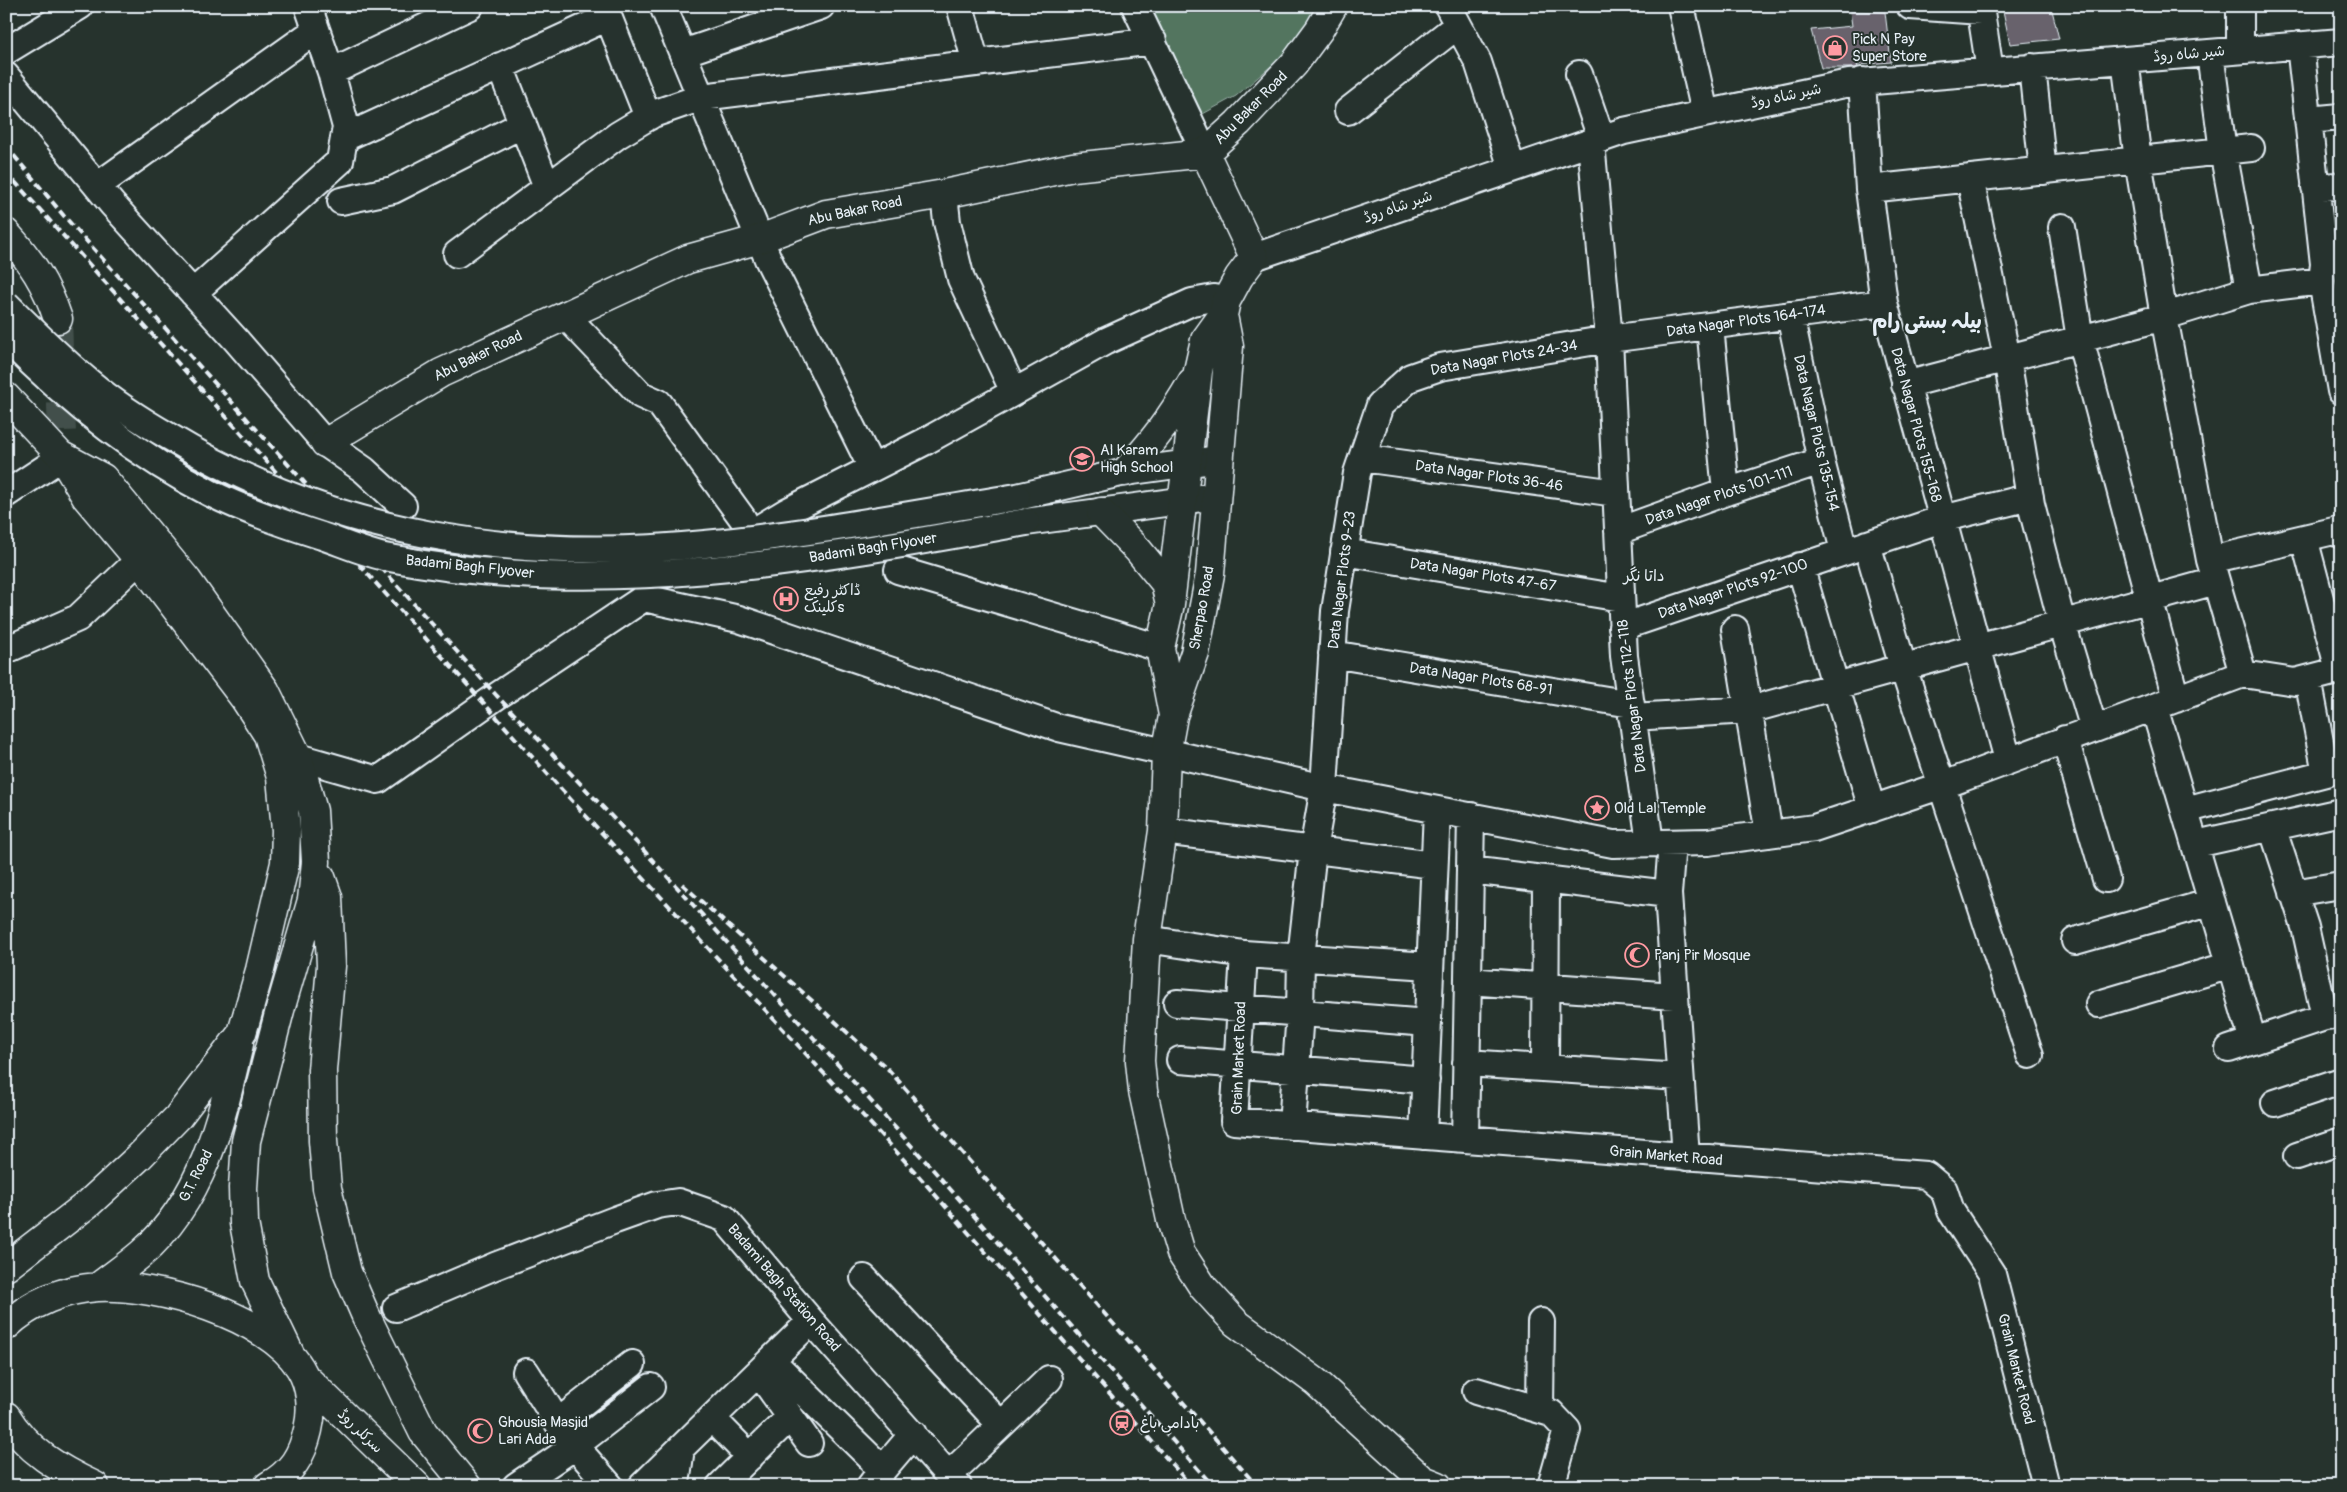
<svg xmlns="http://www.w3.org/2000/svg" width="2347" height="1492" font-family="Pangolin,'Playpen Sans Arabic',sans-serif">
	<rect width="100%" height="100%" fill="#26332d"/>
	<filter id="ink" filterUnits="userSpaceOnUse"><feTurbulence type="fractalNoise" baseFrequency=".02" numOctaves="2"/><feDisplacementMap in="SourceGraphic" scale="10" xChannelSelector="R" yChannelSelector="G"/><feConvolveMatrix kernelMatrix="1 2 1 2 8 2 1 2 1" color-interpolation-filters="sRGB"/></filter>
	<g filter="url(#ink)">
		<path fill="#52745f" stroke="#9db2ac" d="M1142 6H1316L1299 42 1236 96 1199 116Z"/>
		<path fill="#67626c" stroke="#e8f1f8" d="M2002 6H2051L2059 39 2010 44Z
			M1850 11 1885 12 1891 62 1857 65 1858 67 1854 68H1821L1811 30 1852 26Z"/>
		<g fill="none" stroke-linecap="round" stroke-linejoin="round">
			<path stroke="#43504b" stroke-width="28" stroke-dasharray="28 14" stroke-linecap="butt" d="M58 319 62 434"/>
			<g stroke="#e8f1f8" stroke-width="30">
				<path id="minor" d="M604 6 648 117
					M663 6 768 259 872 468
					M960 6 976 63
					M1135 6 1205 153
					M1448 6 1478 62 1512 168
					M1681 6 1705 113
					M1910 6 1981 11
					M1980 6 1990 71
					M2300 45 2324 264 2322 281 2341 391
					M2240 50V6
					M6 51 80 6
					M683 53 821 6
					M2210 53 2223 151 2249 290
					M2125 60 2138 160 2164 317 2210 560 2243 674
					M500 66 547 187
					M2032 67 2043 171
					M331 72 470 6
					M1579 74 1601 138
					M6 76 112 204 236 340 325 443 364 470 403 506
					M1862 81 1869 189 1884 303 2008 760
					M1348 111 1458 25
					M2308 120 2341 117
					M344 138 608 17
					M1591 142 1609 339 1624 656 1650 843
					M1970 178 2007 358 2031 504 2062 623 2094 729
					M97 186 316 30
					M2315 187 2341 186
					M1869 189 2251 148
					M944 194 947 222 961 279 1014 392
					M341 201 393 190 523 124
					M2062 227 2080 339 2176 699
					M457 254 618 135 653 114 702 97 1153 41
					M1254 257 1624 131 1849 83 2341 42
					M193 293 340 161 346 127 331 72 308 6
					M565 315 641 395 659 403 743 519
					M1790 315 1821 461 1844 551
					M1710 326 1726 492
					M1905 385 2149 321 2249 290 2322 281
					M1362 458 1616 493
					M6 494 62 457
					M1017 497 1125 472 1219 459
					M1026 522 1216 496
					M1618 531 1726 492 1821 461
					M2304 538 2339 670
					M735 543 786 512 926 441 1106 341 1192 302 1214 298 1226 301
					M1867 544 1903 667 2030 1055
					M1344 552 1621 598
					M2210 560 2338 530 2341 535
					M1800 566 1872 809
					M898 570 1160 648
					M1622 627 1942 519 2030 497
					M1735 629 1769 834
					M6 650 78 618 139 560
					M1332 654 1631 704
					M2154 707 2253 1041
					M1632 717 1749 710 2216 581
					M2065 739 2106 879
					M298 757 378 780 497 696 644 598 739 619 1059 728 1324 788 1613 844 1708 842 1814 828 1949 783 2243 674 2295 682 2341 670
					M2185 810 2326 773 2308 679
					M2272 827 2305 927 2325 1017
					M1163 831 1434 865
					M1672 843 1668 894 1686 1157
					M2196 844 2341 812
					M1470 870 1668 894
					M2293 893 2341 885
					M1147 939 1244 954 1430 966
					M2075 941 2212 902
					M1244 954 1234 1121 1926 1175 1944 1190 1951 1211 1992 1274 2046 1486
					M1468 981 1674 996
					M1177 1003 1428 1023
					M2099 1004 2231 965
					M2229 1049 2325 1017 2341 1015
					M1180 1060 1426 1080
					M1466 1063 1680 1077
					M1545 1068 1546 880
					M2275 1103 2341 1081
					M1292 1126 1300 1012 1301 957 1313 850 1324 788 1335 611 1357 473 1380 405 1411 377 1440 367 1609 339 1884 303
					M1423 1136 1437 810
					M1465 1139 1471 816
					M2297 1156 2341 1141
					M864 1278 1001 1425
					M396 1308 495 1266 615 1220 657 1205 678 1202 724 1218 811 1321 958 1486
					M771 1360 873 1460 879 1474 870 1486
					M526 1372 567 1437 610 1486
					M759 1373 809 1443
					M1476 1391 1551 1413 1567 1430 1551 1486
					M1540 1409 1541 1322
					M712 1418 750 1457
					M558 1422 632 1364
					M879 1474 913 1434
					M949 1475 1049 1379
					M516 1486 575 1446 651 1387
					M642 1486 811 1321
					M672 1486 677 1477 681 1448
					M720 1486 790 1417"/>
			</g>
			<g stroke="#e8f1f8" stroke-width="31">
				<path id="major" d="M6 233C32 262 46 283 58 319
					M1223 315 1229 346 1210 574 1195 653 1173 716 1166 754 1163 831 1147 939 1140 1061 1143 1091 1171 1220 1181 1253 1203 1287 1236 1323 1316 1382 1423 1480 1438 1486
					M6 397 62 457 86 497 139 560 244 698 268 735 281 777 286 830 285 863 260 970 242 1033 178 1117 138 1158 89 1203 6 1267
					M325 443 441 373 688 259 760 239 826 214 944 194 1073 167 1205 153 1238 123 1294 64 1319 30 1333 6
					M62 456 103 478 187 580 265 690 298 757 313 811 316 862 312 900 280 1010 246 1141 243 1188 244 1223 255 1281 290 1354
					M1125 472C1153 442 1171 418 1192 382
					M1101 512 1138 550 1165 583 1170 604
					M1173 715 1160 648 1170 604 1198 371 1205 340 1223 315 1226 301 1239 277 1254 257 1205 153
					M321 877 328 897 331 966 322 1070 323 1141 327 1188 347 1272 366 1316 423 1432 467 1486
					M98 1287C112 1276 127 1266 141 1254 203 1200 221 1121 239 1044
					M6 1326C30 1303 64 1289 98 1287 157 1284 268 1316 300 1368 311 1386 313 1409 308 1430 302 1456 292 1472 268 1486
					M305 1377 417 1486
					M6 1416C27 1451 59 1469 95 1486"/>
			</g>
			<use href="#minor" stroke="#26332d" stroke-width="26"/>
			<use href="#major" stroke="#26332d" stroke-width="28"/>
			<path stroke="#e8f1f8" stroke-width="4" stroke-dasharray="8 4" stroke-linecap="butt" d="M6 146 64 216 497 696 636 842 928 1164 1213 1486
				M6 172 562 790 916 1173 1191 1486
				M682 884 888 1069 1257 1486"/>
			<g stroke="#e8f1f8" stroke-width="30" stroke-linecap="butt">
				<path id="minor-bridge" d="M6 304C33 331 60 358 89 382 114 403 142 421 170 437 332 535 518 563 705 544 809 534 913 514 1017 497
					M6 338C66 399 133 454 210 493 246 511 284 524 322 536 345 544 367 554 390 558 601 600 818 560 1026 522"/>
			</g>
			<use href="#minor-bridge" stroke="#26332d" stroke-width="26"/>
		</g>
	</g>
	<defs>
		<g id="shop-ring" transform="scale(1.25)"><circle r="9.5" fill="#26332d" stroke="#ff9aa2" stroke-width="1.5"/><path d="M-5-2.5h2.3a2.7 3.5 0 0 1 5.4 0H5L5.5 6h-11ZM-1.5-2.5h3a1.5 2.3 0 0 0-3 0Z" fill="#ff9aa2"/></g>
		<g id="school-ring" transform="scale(1.25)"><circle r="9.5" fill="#26332d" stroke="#ff9aa2" stroke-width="1.5"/><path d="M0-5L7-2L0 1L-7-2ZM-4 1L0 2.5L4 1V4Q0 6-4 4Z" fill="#ff9aa2"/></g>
		<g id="hospital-ring" transform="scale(1.25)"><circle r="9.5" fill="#26332d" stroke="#ff9aa2" stroke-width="1.5"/><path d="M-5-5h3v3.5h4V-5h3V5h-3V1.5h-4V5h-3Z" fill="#ff9aa2"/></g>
		<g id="sight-ring" transform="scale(1.25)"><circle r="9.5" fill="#26332d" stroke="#ff9aa2" stroke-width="1.5"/><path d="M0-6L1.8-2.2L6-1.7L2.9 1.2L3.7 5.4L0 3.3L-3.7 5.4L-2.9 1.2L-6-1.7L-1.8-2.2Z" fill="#ff9aa2"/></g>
		<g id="mosque-ring" transform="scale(1.25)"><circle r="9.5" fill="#26332d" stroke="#ff9aa2" stroke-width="1.5"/><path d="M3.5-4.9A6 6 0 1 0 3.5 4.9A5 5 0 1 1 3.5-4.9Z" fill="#ff9aa2"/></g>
		<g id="station-ring" transform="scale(1.25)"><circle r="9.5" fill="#26332d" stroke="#ff9aa2" stroke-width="1.5"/><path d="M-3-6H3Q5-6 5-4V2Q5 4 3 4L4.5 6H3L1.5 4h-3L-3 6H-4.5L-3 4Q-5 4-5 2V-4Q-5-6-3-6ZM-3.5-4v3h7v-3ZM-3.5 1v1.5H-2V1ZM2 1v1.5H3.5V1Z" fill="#ff9aa2"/></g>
	</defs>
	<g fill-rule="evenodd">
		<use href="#shop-ring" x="1835" y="48"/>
		<use href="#school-ring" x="1082" y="459"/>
		<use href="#hospital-ring" x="786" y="599"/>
		<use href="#sight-ring" x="1597" y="808"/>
		<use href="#mosque-ring" x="1637" y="955"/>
		<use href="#station-ring" x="1122" y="1423"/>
		<use href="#mosque-ring" x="480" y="1431"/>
	</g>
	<g text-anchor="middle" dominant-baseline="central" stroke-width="4" stroke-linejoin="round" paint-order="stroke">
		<g font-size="15" fill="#e8f1f8" stroke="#26332d" text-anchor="start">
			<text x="1852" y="39">Pick N Pay<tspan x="1852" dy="17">Super Store</tspan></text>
			<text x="1100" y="450">Al Karam<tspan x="1100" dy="17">High School</tspan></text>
			<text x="804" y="590">ڈاکٹر رفیع<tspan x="804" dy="17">کلینکs</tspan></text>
			<text x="1614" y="808">Old Lal Temple</text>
			<text x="1654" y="955">Panj Pir Mosque</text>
			<text x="498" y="1422">Ghousia Masjid<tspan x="498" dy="17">Lari Adda</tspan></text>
			<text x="1140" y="1423">بادامی باغ</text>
		</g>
		<g font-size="15" fill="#e8f1f8" stroke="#26332d">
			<text transform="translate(2189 54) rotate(-5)">شیر شاہ روڈ</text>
			<text transform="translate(1786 96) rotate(-12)">شیر شاہ روڈ</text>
			<text transform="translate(1251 108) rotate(-45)">Abu Bakar Road</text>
			<text transform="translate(1398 207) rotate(-19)">شیر شاہ روڈ</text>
			<text transform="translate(855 211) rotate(-12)">Abu Bakar Road</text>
			<text transform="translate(1746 321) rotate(-8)">Data Nagar Plots 164-174</text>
			<text transform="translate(478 356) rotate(-26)">Abu Bakar Road</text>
			<text transform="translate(1504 358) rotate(-10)">Data Nagar Plots 24-34</text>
			<text transform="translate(1916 425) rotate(75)">Data Nagar Plots 155-168</text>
			<text transform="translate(1816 433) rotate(77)">Data Nagar Plots 135-154</text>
			<text transform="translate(1489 476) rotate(8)">Data Nagar Plots 36-46</text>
			<text transform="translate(1719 496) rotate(-19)">Data Nagar Plots 101-111</text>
			<text transform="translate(873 548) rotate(-9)">Badami Bagh Flyover</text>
			<text transform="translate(470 567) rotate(6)">Badami Bagh Flyover</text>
			<text transform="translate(1483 575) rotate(9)">Data Nagar Plots 47-67</text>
			<text transform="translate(1342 580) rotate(-83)">Data Nagar Plots 9-23</text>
			<text transform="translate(1733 589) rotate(-19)">Data Nagar Plots 92-100</text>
			<text transform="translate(1202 608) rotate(-80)">Sherpao Road</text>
			<text transform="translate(1481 679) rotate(9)">Data Nagar Plots 68-91</text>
			<text transform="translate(1632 696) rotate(-97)">Data Nagar Plots 112-118</text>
			<text transform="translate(1239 1058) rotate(-88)">Grain Market Road</text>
			<text transform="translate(1666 1156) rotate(5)">Grain Market Road</text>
			<text transform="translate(196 1176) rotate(-63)">G.T. Road</text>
			<text transform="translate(784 1288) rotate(49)">Badami Bagh Station Road</text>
			<text transform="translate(2016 1369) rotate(76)">Grain Market Road</text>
			<text transform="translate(360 1431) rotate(44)">سرکلر روڈ</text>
		</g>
		<g font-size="16" fill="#e8f1f8" stroke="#26332d">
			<text x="1644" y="576">داتا نگر</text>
		</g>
		<g font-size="20" font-weight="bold" fill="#e8f1f8" stroke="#26332d">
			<text x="1927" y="321">بیلہ بستی رام</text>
		</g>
	</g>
	<rect width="2347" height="1492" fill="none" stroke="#26332d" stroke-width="25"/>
	<rect x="12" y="12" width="2322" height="1467" fill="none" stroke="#e8f1f8" stroke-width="2" filter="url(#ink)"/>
</svg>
